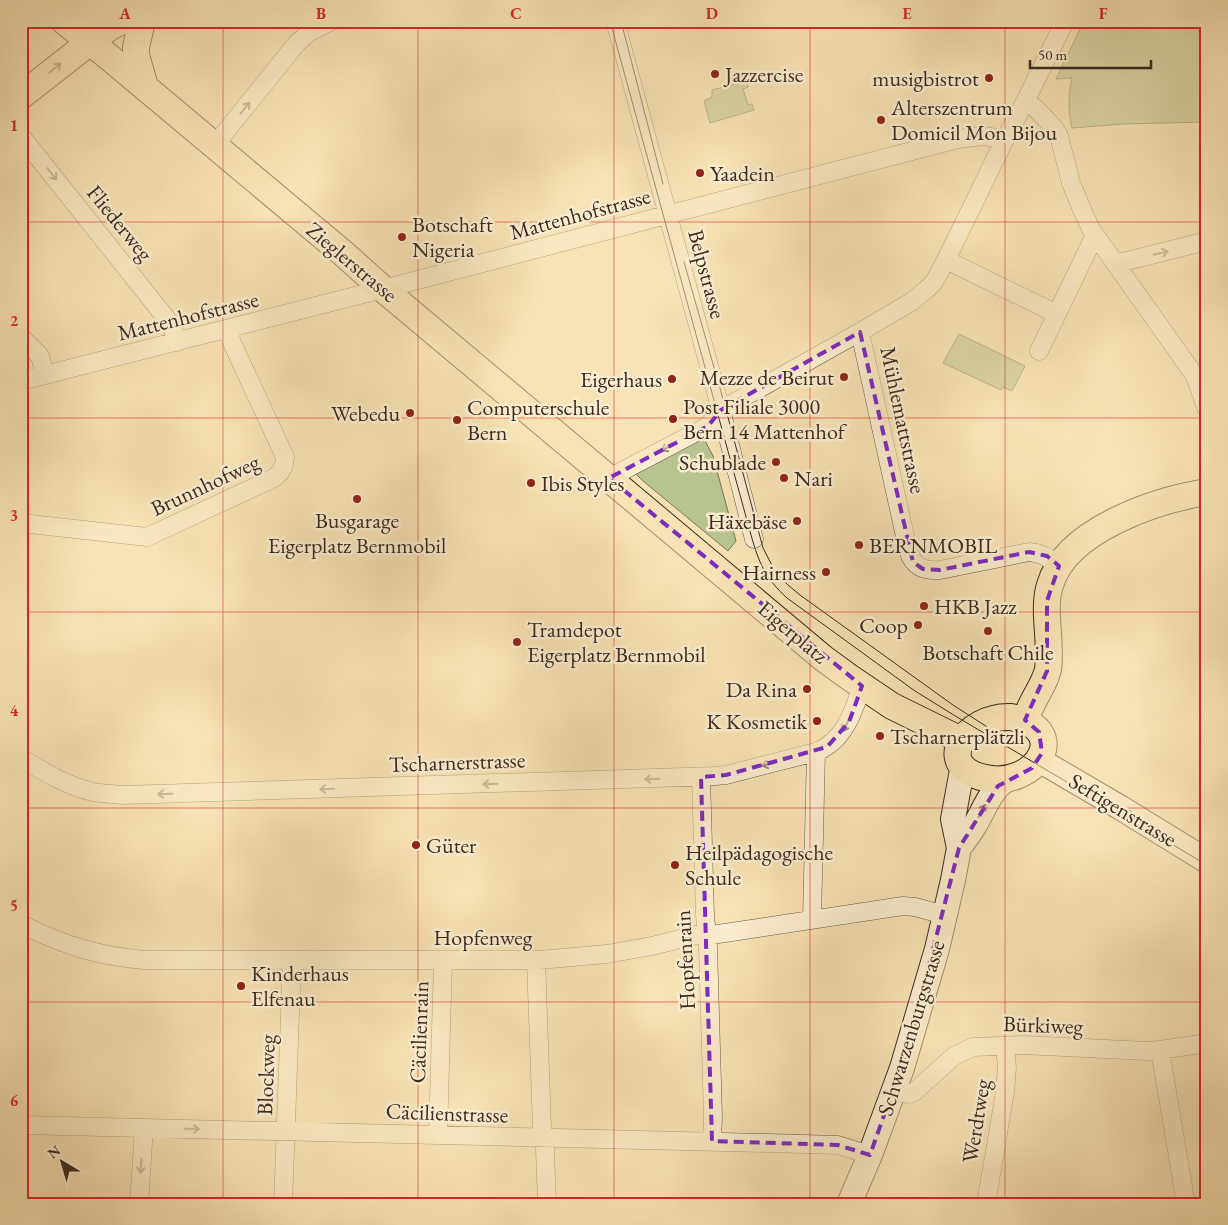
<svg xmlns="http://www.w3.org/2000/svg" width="1228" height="1225" font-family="'EB Garamond',serif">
	<rect width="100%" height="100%" fill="#f8e1b4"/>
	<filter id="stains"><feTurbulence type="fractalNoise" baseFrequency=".004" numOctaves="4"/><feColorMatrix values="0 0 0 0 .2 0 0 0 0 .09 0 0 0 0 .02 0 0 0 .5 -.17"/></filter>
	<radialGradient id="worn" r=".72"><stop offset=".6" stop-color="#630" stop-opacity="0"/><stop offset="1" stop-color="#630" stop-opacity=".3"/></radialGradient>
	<path fill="#b7c492" stroke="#797758" d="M1084 21H1207V122L1123 124 1072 128C1068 111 1068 95 1072 78L1056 79Z
		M747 81 748 87 743 89 748 105 752 104 754 110 710 123 704 101 712 97V90Z
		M959 334 1025 366 1012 391 1003 387 1001 390 943 363Z
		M702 435 713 456 736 541 728 551 643 481 632 470Z"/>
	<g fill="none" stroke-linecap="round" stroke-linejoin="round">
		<g stroke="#6a5844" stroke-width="19">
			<path id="street" d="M615 21 721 410 754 539
				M1025 102C1037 108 1036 109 1044 117 1050 124 1055 128 1059 136L1071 183 1083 212 1091 229 1195 376 1207 410
				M21 136 170 323 172 327 177 342
				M214 146 297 43 310 32 332 21
				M946 260 1057 314
				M1115 264 1207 241
				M860 332 908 550C913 567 923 571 940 570L1029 552C1042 553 1049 558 1059 566
				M21 337 40 356 45 375
				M1039 351 1095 235
				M21 381 383 289 958 139 983 136 1005 139
				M609 478 708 426 721 410 860 332 911 302 927 289 934 282 946 260 1005 139 1025 102 1065 21
				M21 523 147 537 274 478C282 472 284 467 285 457L233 345 227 329
				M21 758C44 772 67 786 93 792 103 794 114 794 124 795L715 776 726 775 816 752C844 741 853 713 862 686
				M701 777 705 915 708 947 713 1117 712 1141
				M812 919 816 752
				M21 924C41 934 62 943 83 949 103 955 123 958 144 960H539L607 954 652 946 696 935 718 934 903 906 915 907 945 915
				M536 960 542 1127 545 1150 547 1204
				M1160 1050 1186 1204
				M895 1088 907 1094 913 1093 954 1056 973 1047 1023 1045 1146 1051 1160 1050 1207 1043
				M21 1125 769 1143 838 1145 870 1155
				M438 1135 443 960
				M139 1204 144 1128
				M283 1204 292 960
				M986 1204 1005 1092 1007 1067 1005 1046"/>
		</g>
		<g stroke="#3b2a1f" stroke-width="26">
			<path id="secondary" d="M1039 760 1121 808 1207 861
				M959 848C965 840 970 833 975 825 985 808 991 788 1009 778
				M849 1204 870 1155 902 1068 937 949 953 880 959 848 953 819 962 770 961 764"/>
		</g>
		<g stroke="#3b2a1f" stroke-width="28">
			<path id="primary" d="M64 21 110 58 344 254 383 289 823 658 849 677 892 706 961 740
				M142 21 136 47V55L145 87
				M21 96 90 42 110 27 122 21
				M1011 717C1074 730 1035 789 985 778 931 766 966 715 1011 717Z
				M1024 721C1028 714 1030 707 1034 700 1039 690 1046 680 1048 669 1052 642 1042 610 1050 585 1066 530 1156 500 1207 492"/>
		</g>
		<use href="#street" stroke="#faecce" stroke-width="18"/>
		<use href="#secondary" stroke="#faecce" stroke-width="24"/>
		<use href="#primary" stroke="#f8e1b4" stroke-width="26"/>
		<path stroke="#3b2a1f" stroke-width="1" d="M610 21 751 535C759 563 765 578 787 598L915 691 957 717 1207 865
			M621 21 663 184
			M684 262 725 406 763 548 776 573 788 585 800 595 953 705 992 730
			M1076 779 1147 821"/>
	</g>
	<defs><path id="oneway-shaft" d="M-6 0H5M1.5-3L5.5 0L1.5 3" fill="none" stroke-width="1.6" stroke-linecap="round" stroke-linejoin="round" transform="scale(1.25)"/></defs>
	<use stroke="#9a866a" href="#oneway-shaft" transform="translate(55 68) rotate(-39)"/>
	<g stroke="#9a8b76">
		<use href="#oneway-shaft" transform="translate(245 108) rotate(-51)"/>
		<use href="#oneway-shaft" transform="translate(52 174) rotate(51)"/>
		<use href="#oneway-shaft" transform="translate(1161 253) rotate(-14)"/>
		<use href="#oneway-shaft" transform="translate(668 447) rotate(152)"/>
		<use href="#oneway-shaft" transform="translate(846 725) rotate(119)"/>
		<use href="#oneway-shaft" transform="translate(769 764) rotate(166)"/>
		<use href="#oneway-shaft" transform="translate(652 779) rotate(178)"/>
		<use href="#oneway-shaft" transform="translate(490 784) rotate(178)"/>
		<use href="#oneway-shaft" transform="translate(327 789) rotate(178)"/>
		<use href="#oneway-shaft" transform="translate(165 794) rotate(178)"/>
		<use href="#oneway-shaft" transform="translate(982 811) rotate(-62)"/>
		<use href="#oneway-shaft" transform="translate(192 1129) rotate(1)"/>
		<use href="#oneway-shaft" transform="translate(141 1166) rotate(94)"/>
	</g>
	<path d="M0 0H1228V1225H0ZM860 332 913 562 923 569 940 570 1029 552 1047 556 1059 566 1047 601V671L1025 720 1039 732 1042 753 1032 768 998 786 959 848 908 1047 870 1155 838 1145 712 1141 701 777 726 775 827 747 849 722 862 686 609 478 708 426 721 410Z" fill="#f8e1b4" fill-opacity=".55" fill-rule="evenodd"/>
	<path fill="none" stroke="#7b2cbf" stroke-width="4" stroke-dasharray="10 6" stroke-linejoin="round" d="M860 332 913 562 923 569 940 570 1029 552 1047 556 1059 566 1047 601V671L1025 720 1039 732 1042 753 1032 768 998 786 959 848 908 1047 870 1155 838 1145 712 1141 701 777 726 775 827 747 849 722 862 686 609 478 708 426 721 410Z"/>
	<path fill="none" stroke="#d62828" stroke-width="1" stroke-opacity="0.55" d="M223 21V1204M418 21V1204M614 21V1204M810 21V1204M1005 21V1204M21 222H1207M21 418H1207M21 612H1207M21 808H1207M21 1002H1207"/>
	<g fill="#8f2418" stroke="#faecce" stroke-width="2">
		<circle cx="715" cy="74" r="5"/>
		<circle cx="989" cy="78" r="5"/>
		<circle cx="881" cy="120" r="5"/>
		<circle cx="700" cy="173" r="5"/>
		<circle cx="402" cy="237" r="5"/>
		<circle cx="844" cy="377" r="5"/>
		<circle cx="672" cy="379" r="5"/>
		<circle cx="410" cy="413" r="5"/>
		<circle cx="673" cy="419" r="5"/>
		<circle cx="457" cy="420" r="5"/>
		<circle cx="776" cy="462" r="5"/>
		<circle cx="784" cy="478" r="5"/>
		<circle cx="531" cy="483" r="5"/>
		<circle cx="357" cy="499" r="5"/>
		<circle cx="797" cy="521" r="5"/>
		<circle cx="859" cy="545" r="5"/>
		<circle cx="826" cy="572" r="5"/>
		<circle cx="924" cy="606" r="5"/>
		<circle cx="918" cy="625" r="5"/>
		<circle cx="988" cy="631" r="5"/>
		<circle cx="517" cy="642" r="5"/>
		<circle cx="807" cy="689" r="5"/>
		<circle cx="817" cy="721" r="5"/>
		<circle cx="880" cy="736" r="5"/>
		<circle cx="416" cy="845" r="5"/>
		<circle cx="675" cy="865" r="5"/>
		<circle cx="241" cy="986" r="5"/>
	</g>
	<g text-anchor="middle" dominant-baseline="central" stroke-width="5" stroke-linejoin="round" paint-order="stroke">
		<g font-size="22" fill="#3b2a1f" stroke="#faecce" text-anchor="start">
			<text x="725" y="74">Jazzercise</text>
			<text x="979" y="78" text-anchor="end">musigbistrot</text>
			<text x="891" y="107">Alterszentrum<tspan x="891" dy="25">Domicil Mon Bijou</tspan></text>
			<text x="710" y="173">Yaadein</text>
			<text x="412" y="224">Botschaft<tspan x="412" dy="25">Nigeria</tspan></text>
			<text x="834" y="377" text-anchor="end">Mezze de Beirut</text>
			<text x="662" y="379" text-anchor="end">Eigerhaus</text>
			<text x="683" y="406">Post Filiale 3000<tspan x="683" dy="25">Bern 14 Mattenhof</tspan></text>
			<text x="467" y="407">Computerschule<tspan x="467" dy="25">Bern</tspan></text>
			<text x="400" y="413" text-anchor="end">Webedu</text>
			<text x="766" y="462" text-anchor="end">Schublade</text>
			<text x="794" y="478">Nari</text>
			<text x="541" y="483">Ibis Styles</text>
			<text x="357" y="520" text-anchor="middle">Busgarage<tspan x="357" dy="25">Eigerplatz Bernmobil</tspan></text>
			<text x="787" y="521" text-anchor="end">Häxebäse</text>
			<text x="869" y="545">BERNMOBIL</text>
			<text x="816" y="572" text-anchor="end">Hairness</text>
			<text x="934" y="606">HKB Jazz</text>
			<text x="908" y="625" text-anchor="end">Coop</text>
			<text x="527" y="629">Tramdepot<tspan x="527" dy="25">Eigerplatz Bernmobil</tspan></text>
			<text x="988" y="652" text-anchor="middle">Botschaft Chile</text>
			<text x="797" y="689" text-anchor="end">Da Rina</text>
			<text x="807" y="721" text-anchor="end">K Kosmetik</text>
			<text x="890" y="736">Tscharnerplätzli</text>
			<text x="426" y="845">Güter</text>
			<text x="685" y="852">Heilpädagogische<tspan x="685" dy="25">Schule</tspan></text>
			<text x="251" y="973">Kinderhaus<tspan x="251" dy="25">Elfenau</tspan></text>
		</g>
		<g font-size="22" fill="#3b2a1f" stroke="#faecce">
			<text transform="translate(580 214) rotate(-15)">Mattenhofstrasse</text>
			<text transform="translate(120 223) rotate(51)">Fliederweg</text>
			<text transform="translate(352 262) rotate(40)">Zieglerstrasse</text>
			<text transform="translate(707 274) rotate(75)">Belpstrasse</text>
			<text transform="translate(188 316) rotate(-14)">Mattenhofstrasse</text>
			<text transform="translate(903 420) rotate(78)">Mühlemattstrasse</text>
			<text transform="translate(205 485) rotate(-25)">Brunnhofweg</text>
			<text transform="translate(793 632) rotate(40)">Eigerplatz</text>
			<text transform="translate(457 762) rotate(-2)">Tscharnerstrasse</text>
			<text transform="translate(1123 810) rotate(31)">Seftigenstrasse</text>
			<text x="483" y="937">Hopfenweg</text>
			<text transform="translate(685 960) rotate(-93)">Hopfenrain</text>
			<text transform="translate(1043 1025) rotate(2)">Bürkiweg</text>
			<text transform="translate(911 1028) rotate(-73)">Schwarzenburgstrasse</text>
			<text transform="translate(419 1032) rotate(-88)">Cäcilienrain</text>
			<text transform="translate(266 1075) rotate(-88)">Blockweg</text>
			<text transform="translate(447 1113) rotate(2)">Cäcilienstrasse</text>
			<text transform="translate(976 1121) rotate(-81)">Werdtweg</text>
		</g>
	</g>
	<rect width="1228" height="1225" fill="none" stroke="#f8e1b4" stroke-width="55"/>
	<g transform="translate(62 1162) rotate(322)" stroke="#faecce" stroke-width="4" paint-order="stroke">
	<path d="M0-4L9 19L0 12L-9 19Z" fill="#3b2a1f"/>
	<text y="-8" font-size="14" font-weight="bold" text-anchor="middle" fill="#3b2a1f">N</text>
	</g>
	<path d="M1030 60v8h121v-8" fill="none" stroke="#3b2a1f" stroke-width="2.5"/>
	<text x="1038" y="60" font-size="15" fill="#3b2a1f" stroke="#faecce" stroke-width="4" paint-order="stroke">50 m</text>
	<rect x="28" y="28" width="1172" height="1170" fill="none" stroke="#d62828" stroke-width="2"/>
	<g font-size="16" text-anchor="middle" font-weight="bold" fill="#d62828">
		<text x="125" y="19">A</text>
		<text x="321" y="19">B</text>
		<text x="516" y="19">C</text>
		<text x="712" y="19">D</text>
		<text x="907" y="19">E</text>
		<text x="1103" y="19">F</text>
		<text x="14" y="131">1</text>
		<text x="14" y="326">2</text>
		<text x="14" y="521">3</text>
		<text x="14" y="716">4</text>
		<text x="14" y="911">5</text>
		<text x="14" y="1106">6</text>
	</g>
	<rect width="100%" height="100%" filter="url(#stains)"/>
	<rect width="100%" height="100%" fill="url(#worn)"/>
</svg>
